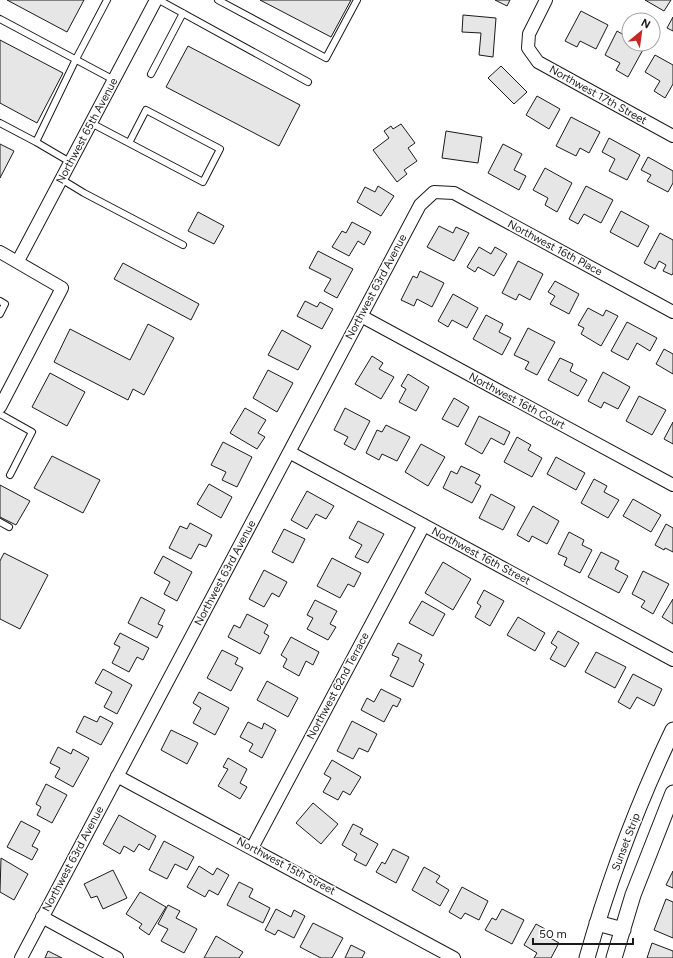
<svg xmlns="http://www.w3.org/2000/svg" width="673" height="958" font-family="Figtree,sans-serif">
	<rect width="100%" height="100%" fill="#fff"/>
	<path fill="#e6e6e6" stroke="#1a1a1a" d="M7 0H84L67 32Z
		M260 0H351L331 37Z
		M495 0H510L507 6Z
		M645 0H671L664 11Z
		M581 11 608 25 596 49 580 41 577 47 565 41Z
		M463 15 496 18 493 57 479 55 481 33 462 32Z
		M673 17V31L667 28Z
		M617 31 629 38V44H641L645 46 628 77 616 70 620 63 605 55Z
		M0 40 63 73 37 123 0 103Z
		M188 46 300 105 279 146 166 87Z
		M655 55 673 65V84L665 98 654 91 660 81 645 72Z
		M501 66 527 92 514 104 488 78Z
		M537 96 560 109 549 129 526 115Z
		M571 117 600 132 589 153 580 148 576 156 556 146Z
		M401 124 415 143 408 148 417 161 404 170 407 174 397 182 373 150 389 138 384 131 391 126 393 129Z
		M446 131 482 137 478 163 442 158Z
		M609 138 640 155 627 180 609 171 615 159 602 152Z
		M0 144 14 151 0 178Z
		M503 144 522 154 514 170 526 176 519 190 488 173Z
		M648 157 673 171V183L668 192 647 181 651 175 641 170Z
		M545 168 572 183 557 212 545 205 548 198 533 190Z
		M378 186 394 196 381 216 357 202 365 187 375 192Z
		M586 186 613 200 601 223 584 214 578 224 569 219Z
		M621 211 649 226 638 247 610 232Z
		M198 212 224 226 214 244 188 231Z
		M352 222 371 232 364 245 358 241 349 256 332 247 342 231 346 233Z
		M439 226 453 233 456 227 469 233 454 261 427 247Z
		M660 233 673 240V273L672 275 663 271 666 265 659 261 655 269 644 263Z
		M479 247 491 254 495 247 507 254 494 276 478 267 475 272 467 267Z
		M318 251 353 269 337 298 324 291 331 279 309 268Z
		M518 261 543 274 530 300 519 294 516 300 502 293Z
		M123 263 199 304 191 320 114 279Z
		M420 271 444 283 432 307 417 299 414 306 401 300 413 276 417 278Z
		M555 281 579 294 569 314 550 304 555 296 548 292Z
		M453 294 478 308 467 328 452 320 448 327 438 321Z
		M305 301 317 307 320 302 333 309 322 329 297 316Z
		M588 308 603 316 606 310 618 316 601 346 581 334 584 328 578 325Z
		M486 315 503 324 499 332 511 338 502 355 473 339Z
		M627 322 657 338 650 351 637 343 628 360 611 351Z
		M148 324 174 338 144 395 133 389 128 400 54 362 70 329 130 360Z
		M528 328 555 342 537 375 525 369 529 362 514 355Z
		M282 330 311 346 298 370 268 355Z
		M664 349 673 354V374L656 364Z
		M372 356 383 363 379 369 394 377 381 399 355 384Z
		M560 358 573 364 570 371 587 380 578 396 548 380Z
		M268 370 293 383 277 412 253 398Z
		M603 372 630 387 618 409 604 402 601 408 588 401Z
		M50 373 85 392 67 426 32 407Z
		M408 374 429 387 416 411 399 402 406 389 401 386Z
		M639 396 666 410 652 435 626 421Z
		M454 398 469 407 458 427 442 419Z
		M245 408 266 420 258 433 265 437 257 449 230 433Z
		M345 408 370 421 355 450 344 444 348 437 334 430Z
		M479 416 510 432 504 445 491 438 482 454 465 444Z
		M673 422V444L664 439Z
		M386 425 410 437 397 461 382 454 379 460 366 453 377 430 382 432Z
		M517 437 531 445 528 450 542 458 532 477 504 462Z
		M223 442 252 457 237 487 222 480 226 472 211 465Z
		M421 444 445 457 428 486 405 472Z
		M52 456 100 480 83 513 34 488Z
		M556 457 585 473 576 490 547 474Z
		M461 466 480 475 475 483 481 486 472 503 443 488 451 471 457 474Z
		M594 479 607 486 604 492 619 500 608 518 581 503Z
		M209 484 232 497 221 518 197 504Z
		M0 485 30 501 16 525 0 517Z
		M307 491 334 506 326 519 316 514 307 529 291 520Z
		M491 494 515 507 503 530 479 518Z
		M633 499 661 515 651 532 623 516Z
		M533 506 559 521 547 544 532 536 529 542 517 535Z
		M358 521 384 534 368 563 355 557 362 545 349 538Z
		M190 523 212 535 206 547 199 544 191 559 169 548 180 526 187 529Z
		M666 524 673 528V552L665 548 664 550 655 545Z
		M284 529 305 539 293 563 272 552Z
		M569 532 584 540 582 545 592 550 580 573 564 565 567 558 558 554Z
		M601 552 619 561 615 569 628 576 619 593 588 577Z
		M4 553 48 575 20 629 0 619V561Z
		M163 556 192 572 177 601 164 594 170 582 154 573Z
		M332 558 361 573 354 587 348 584 340 598 317 586Z
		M443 562 471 579 453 610 425 593Z
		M264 570 287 582 279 597 272 593 264 607 249 599Z
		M643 571 669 584 653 614 641 607 645 601 632 594Z
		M484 590 504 601 490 626 475 617 481 606 477 603Z
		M141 597 165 610 158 624 163 626 157 638 128 623Z
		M673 599V624L662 617Z
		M315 600 337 611 330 624 336 627 328 640 307 629 313 618 307 615Z
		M422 601 445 614 433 636 409 623Z
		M247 614 268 625 264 633 269 636 260 654 228 637 234 625 240 628Z
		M518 617 545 633 535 651 507 635Z
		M558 631 579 643 565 667 550 659 557 647 551 643Z
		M120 633 149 648 143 660 137 657 129 672 112 663 120 647 114 644Z
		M291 637 319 652 313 665 306 661 299 676 283 667 287 659 281 655Z
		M398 643 422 655 419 661 424 664 413 687 390 676 399 658 392 655Z
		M222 650 238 658 235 664 243 668 231 691 207 678Z
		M596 652 626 667 615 688 585 672Z
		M103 669 132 685 117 714 104 707 112 692 95 683Z
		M633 674 662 689 654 706 637 697 630 709 618 702Z
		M267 681 298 698 288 717 257 700Z
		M381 689 401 699 397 707 393 705 384 722 361 710 367 698 374 702Z
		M199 692 229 708 215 735 193 723 201 708 193 703Z
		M84 716 97 722 100 716 113 723 101 745 76 732Z
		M352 721 377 734 368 752 359 748 353 759 337 751Z
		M248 722 262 729 264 723 276 730 262 758 249 751 253 744 240 737Z
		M171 730 198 743 187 764 161 750Z
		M58 747 71 754 73 749 89 758 73 787 55 777 60 768 50 763Z
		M228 758 247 769 240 783 247 787 240 799 218 786 228 769 223 767Z
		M332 760 361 777 350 795 343 791 338 800 323 792 331 778 324 774Z
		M46 784 67 795 52 823 37 815 41 807 36 804Z
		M313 803 338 824 321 844 296 823Z
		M119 815 156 836 149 850 139 844 134 852 124 846 120 854 103 844Z
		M21 821 40 831 32 846 38 849 32 860 7 847Z
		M353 824 363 829 360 834 378 844 366 866 354 860 357 854 342 845Z
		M164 841 194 857 187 870 175 864 167 879 149 870Z
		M393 849 409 857 396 883 376 872 382 862 385 864Z
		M1 858 28 874 14 900 0 892Z
		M199 866 213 875 217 868 229 875 218 895 209 890 205 897 187 887Z
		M424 867 440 876 436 882 449 890 440 906 412 890Z
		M113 870 127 898 103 909 97 896 91 898 84 884Z
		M673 871V888L666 885Z
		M239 882 253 889 249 897 270 908 263 923 227 905Z
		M462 887 488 901 479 920 465 913 461 919 449 912Z
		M140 892 166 907 149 935 139 928 142 924 126 914Z
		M666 899 673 902V938L654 930Z
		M168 905 180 911 176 918 197 929 184 953 161 941 168 929 158 924Z
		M276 909 291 917 294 910 305 916 294 938 278 930 275 935 265 930Z
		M502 909 524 920 512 944 485 930 492 918 496 920Z
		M313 923 343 938 332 958H321L300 947Z
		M536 924 545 929 542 933 559 943 551 958H534L537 953 524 945Z
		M216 936 243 952 239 958H204Z
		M652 943 673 951V958H647Z
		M351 945 365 952 362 958H345Z
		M48 951 62 958H45Z"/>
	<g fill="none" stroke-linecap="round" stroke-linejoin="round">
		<g stroke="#1a1a1a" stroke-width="8">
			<path id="service" d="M159 0 308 82
				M218 0 326 58 357 0
				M0 19 114 80
				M151 74 183 13
				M0 123 36 142 76 59 107 0
				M91 123 203 182 220 149 146 110 129 143
				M36 142 70 162
				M61 179 84 193 183 245
				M0 301 5 304 0 314
				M0 414 32 432 10 475
				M0 522 9 527"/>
		</g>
		<g stroke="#1a1a1a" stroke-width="14">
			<path id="minor" d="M546 0 529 34 528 48 538 62 673 136
				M0 252 62 288 0 407
				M18 261 156 0
				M361 316 673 485
				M289 452 673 660
				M117 776 454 958
				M252 848 424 525
				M42 917 117 958
				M21 958 420 205 434 192 454 193 673 312"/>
		</g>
		<g stroke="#1a1a1a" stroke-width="17">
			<path id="tertiary" d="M597 923 623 930
				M587 958C609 880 638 803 673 730
				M614 958 633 895 673 793"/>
		</g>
		<use href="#service" stroke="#fff" stroke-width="6"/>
		<use href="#minor" stroke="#fff" stroke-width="12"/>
		<use href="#tertiary" stroke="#fff" stroke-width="15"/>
	</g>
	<g text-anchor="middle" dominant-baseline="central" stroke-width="3" stroke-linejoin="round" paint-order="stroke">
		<g font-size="11" fill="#1a1a1a" stroke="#fff">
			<text transform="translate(598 95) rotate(29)">Northwest 17th Street</text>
			<text transform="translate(87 131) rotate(-62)">Northwest 65th Avenue</text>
			<text transform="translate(555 248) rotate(28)">Northwest 16th Place</text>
			<text transform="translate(376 287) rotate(-62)">Northwest 63rd Avenue</text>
			<text transform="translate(517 401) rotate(28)">Northwest 16th Court</text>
			<text transform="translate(481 556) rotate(28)">Northwest 16th Street</text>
			<text transform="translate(225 573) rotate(-62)">Northwest 63rd Avenue</text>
			<text transform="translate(338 686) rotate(-62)">Northwest 62nd Terrace</text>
			<text transform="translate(626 842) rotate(-69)">Sunset Strip</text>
			<text transform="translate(73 859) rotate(-62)">Northwest 63rd Avenue</text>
			<text transform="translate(286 866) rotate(28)">Northwest 15th Street</text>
		</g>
	</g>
	<g transform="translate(641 32) rotate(29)"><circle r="19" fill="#ffffff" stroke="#a3a3a3"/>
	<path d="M0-3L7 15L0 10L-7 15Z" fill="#c62828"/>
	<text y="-6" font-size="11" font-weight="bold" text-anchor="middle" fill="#1a1a1a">N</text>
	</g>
	<path d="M533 938v6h100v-6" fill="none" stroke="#1a1a1a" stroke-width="2"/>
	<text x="539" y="938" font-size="12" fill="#1a1a1a" stroke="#ffffff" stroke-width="3" paint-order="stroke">50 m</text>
</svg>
